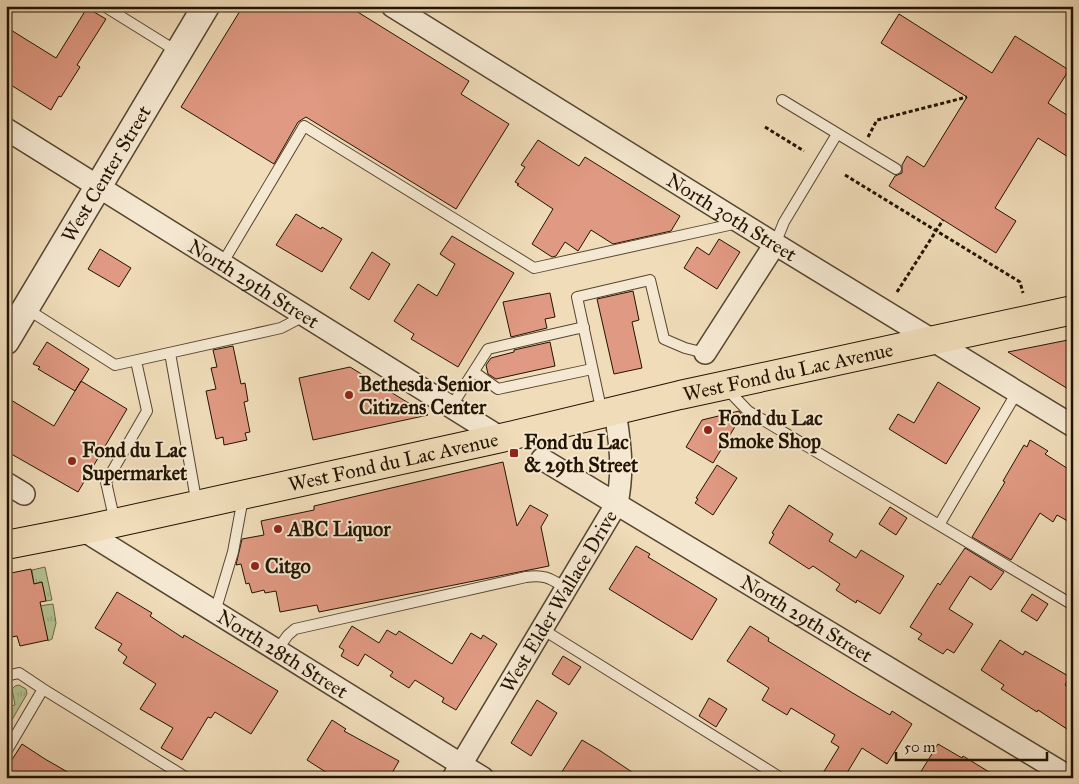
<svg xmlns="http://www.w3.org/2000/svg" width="1079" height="784" font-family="'IM FELL Great Primer',serif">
	<defs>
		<pattern id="grass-tufts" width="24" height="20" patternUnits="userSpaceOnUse" patternTransform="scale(1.25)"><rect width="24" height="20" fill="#b5c292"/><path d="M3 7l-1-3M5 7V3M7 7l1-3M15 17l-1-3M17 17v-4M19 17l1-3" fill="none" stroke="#9ba67c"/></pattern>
	</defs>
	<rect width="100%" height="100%" fill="#f0dcb9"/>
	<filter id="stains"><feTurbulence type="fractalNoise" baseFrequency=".004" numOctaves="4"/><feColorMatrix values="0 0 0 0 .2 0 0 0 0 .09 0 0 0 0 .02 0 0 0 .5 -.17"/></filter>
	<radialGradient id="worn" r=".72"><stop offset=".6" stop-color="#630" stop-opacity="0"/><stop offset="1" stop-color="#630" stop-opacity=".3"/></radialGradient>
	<path fill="url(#grass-tufts)" stroke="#6c6a49" d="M45 567 52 600 46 601 42 582 34 584 32 570Z
		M53 604 56 623 52 639 48 641 39 606Z
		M19 685 26 689 27 694 6 730V707L15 705 12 689 15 686Z"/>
	<path fill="#e09982" stroke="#221300" d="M243 6H348L469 81 461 94 509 124 456 209 306 117 298 122 274 164 181 107Z
		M87 8 106 19 77 65 80 67 61 97 59 96 51 110 6 82V27L56 58Z
		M899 14 992 73 1015 36 1069 70 1048 103 1073 119V160L1038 138 995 208 1016 221 996 253 889 186 895 176 902 173V165L907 156 924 167 967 97 881 43Z
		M538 140 579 166 585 157 680 216 671 231 613 244 591 230 578 251 565 242 556 256 552 257 532 244 553 209 517 185 519 184 515 182 525 167 521 165Z
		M296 214 321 229 322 227 342 239 322 272 276 245Z
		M452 236 514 273 458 367 411 339 414 334 394 321 418 284 437 296 455 264 440 254Z
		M719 239 740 252 717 289 684 268 697 247 709 255Z
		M100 249 131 268 119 287 88 269Z
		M372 252 390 264 369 300 350 288Z
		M633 291 639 320 632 322 642 368 614 374 597 299Z
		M550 293 555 317 545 319 547 328 511 337 503 302Z
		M1073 339V392L1008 352Z
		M47 342 89 369 75 391 38 369 40 367 33 364Z
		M550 342 555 366 496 379 488 374 486 365 491 358 514 352V350Z
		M233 346 241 384 245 383 248 401 244 402 250 432 245 433 247 440 224 445 223 437 216 439 206 391 216 389 211 368 217 367 213 350Z
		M350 367 428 415 313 440 299 378Z
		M81 381 127 409 78 492 6 451V397L54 426Z
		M938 382 980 408 946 464 889 429 898 414 914 423Z
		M739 411 742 415 713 463 686 447 702 420Z
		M1030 440 1048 451 1045 454 1073 472V524L1057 515 1053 522 1040 513 1011 560 972 537 1005 482 1003 481 1024 445 1027 447Z
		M503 462 517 526 530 505 548 515 541 527 549 566 319 612 317 605 280 612 276 591 265 593 264 590 252 593 249 583 246 584 241 564 236 565 242 539 264 535 261 521 314 510V506Z
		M717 465 737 478 713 515 695 503 698 499 696 498Z
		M789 505 833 534 829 541 856 558 861 550 904 576 880 614 857 600 856 603 836 590 840 584 813 566 809 569 769 543 774 534 772 533Z
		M890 507 907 518 896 535 879 524Z
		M636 546 650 554 648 557 717 599 692 640 609 589Z
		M965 548 1004 572 991 590 970 576 949 609 973 624 954 653 947 649 943 654 918 639 922 634 910 627 938 583 940 585Z
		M31 569 34 584 42 582 46 601 40 602 48 640 20 646 17 636 6 638V574Z
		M117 592 152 613 150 616 183 638 184 635 278 691 251 734 215 712 211 718 208 717 182 760 161 748 173 728 140 709 156 684 123 663 127 657 118 650 122 644 95 628Z
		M1032 594 1048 604 1037 621 1021 611Z
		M352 626 379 643 387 630 396 635 399 631 452 664 471 633 481 639 483 635 497 644 456 710 442 702 444 698 415 680 409 688 390 676 393 672 365 654 358 666 341 656 344 650 339 647Z
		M750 626 769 638 768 641 851 692 890 715 892 711 912 724 887 764 862 748 844 778H820L839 747 831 742 835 735 791 708 787 715 762 700 769 688 727 661Z
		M1000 640 1023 655 1025 651 1070 677 1065 685 1073 690V733L1038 710 1037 712 1001 689 1004 685 981 670Z
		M563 656 581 667 569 685 552 674Z
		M709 698 727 709 716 727 699 716Z
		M537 700 557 713 531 756 511 743Z
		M332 720 346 729 344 731 399 761 389 778H335L307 760Z
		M582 740 599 750 641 778H558Z
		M22 744 45 759 78 778H6V769Z
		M938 744 962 758 963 756 999 778H917Z"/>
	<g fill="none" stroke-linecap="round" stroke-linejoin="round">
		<g stroke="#56452e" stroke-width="12">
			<path id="service" d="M104 6 178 52
				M782 100 896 169
				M775 244 784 222 837 134
				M222 264 304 126 534 268 738 223
				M27 309 115 365 281 328 304 316
				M170 353 197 505
				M474 372 498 389 592 369
				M726 388 748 411 1073 605
				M451 407 488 349 584 327
				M602 413 577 297 650 280 664 339 685 348 705 353
				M115 522 106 482 147 411 136 361
				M939 525 1017 392
				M215 612 233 552 243 498
				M542 629 781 778
				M277 650 288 635 295 629 526 577C545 574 551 579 566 588
				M6 676 19 673 43 689
				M6 752 43 689 187 778"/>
		</g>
		<g stroke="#56452e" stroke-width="24">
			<g id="minor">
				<path id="s1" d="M392 6 775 244 1073 426"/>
				<path id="s2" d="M6 129 501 438"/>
				<path d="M705 353 775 244"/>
				<path id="s3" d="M542 459 1071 778"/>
				<path d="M6 483 24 494"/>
				<path id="s4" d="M83 530 483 778"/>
				<path id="s5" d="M453 778 617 503C624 470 620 443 615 411"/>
			</g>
		</g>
		<g stroke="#56452e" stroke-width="29">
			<g id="tertiary">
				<path id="s6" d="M6 341 206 6"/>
			</g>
		</g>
		<g stroke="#221300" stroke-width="30">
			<g id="primary">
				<path id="s7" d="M6 545 83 530 501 438 680 395 1073 310"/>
			</g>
		</g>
		<path stroke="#221300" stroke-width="3" stroke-dasharray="4 2.5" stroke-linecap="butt" d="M765 127 804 151
			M868 137 877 120 967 97
			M845 175 1020 282 1023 293
			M897 292 943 220"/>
		<use href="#service" stroke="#f5e8d2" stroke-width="10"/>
		<use href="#minor" stroke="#f5e8d2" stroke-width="21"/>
		<use href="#tertiary" stroke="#f5e8d2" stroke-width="26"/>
		<use href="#primary" stroke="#f0dcb9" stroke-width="28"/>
	</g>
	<g fill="#8f2418" stroke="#f5e8d2" stroke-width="2">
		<circle cx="349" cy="395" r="5"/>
		<circle cx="708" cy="430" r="5"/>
		<rect x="509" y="448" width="10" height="10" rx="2.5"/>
		<circle cx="72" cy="461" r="5"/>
		<circle cx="278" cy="529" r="5"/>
		<circle cx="255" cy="566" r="5"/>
	</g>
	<g text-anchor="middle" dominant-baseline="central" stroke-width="4" stroke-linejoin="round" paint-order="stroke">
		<g font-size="20" fill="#221300" stroke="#f5e8d2">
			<text stroke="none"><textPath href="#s6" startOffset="195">West Center Street</textPath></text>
			<text stroke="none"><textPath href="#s1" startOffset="400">North 30th Street</textPath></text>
			<text stroke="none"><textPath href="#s2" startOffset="292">North 29th Street</textPath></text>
			<text stroke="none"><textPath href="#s7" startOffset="801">West Fond du Lac Avenue</textPath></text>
			<text stroke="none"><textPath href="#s7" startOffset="396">West Fond du Lac Avenue</textPath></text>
			<text stroke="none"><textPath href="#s5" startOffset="206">West Elder Wallace Drive</textPath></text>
			<text stroke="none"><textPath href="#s3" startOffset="309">North 29th Street</textPath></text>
			<text stroke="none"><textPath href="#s4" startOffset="235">North 28th Street</textPath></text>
		</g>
		<g font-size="20" font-weight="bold" fill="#221300" stroke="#f5e8d2" text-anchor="start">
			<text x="359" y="384">Bethesda Senior<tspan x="359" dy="23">Citizens Center</tspan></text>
			<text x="718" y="418">Fond du Lac<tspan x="718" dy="23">Smoke Shop</tspan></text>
			<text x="524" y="442">Fond du Lac<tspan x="524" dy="23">&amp; 29th Street</tspan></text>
			<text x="82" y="450">Fond du Lac<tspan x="82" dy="23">Supermarket</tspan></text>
			<text x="288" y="529">ABC Liquor</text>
			<text x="265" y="566">Citgo</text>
		</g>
	</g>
	<rect width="1079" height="784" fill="none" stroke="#f0dcb9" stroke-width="25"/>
	<rect x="8" y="8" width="1064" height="769" fill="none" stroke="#221300" stroke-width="2.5"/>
	<rect x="12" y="12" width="1054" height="759" fill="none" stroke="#221300"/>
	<path d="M896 752v8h151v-8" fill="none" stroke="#221300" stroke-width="2.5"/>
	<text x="904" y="752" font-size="15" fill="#221300" stroke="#f5e8d2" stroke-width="4" paint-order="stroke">50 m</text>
	<rect width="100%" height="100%" filter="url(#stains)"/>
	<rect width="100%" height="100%" fill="url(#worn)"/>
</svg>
